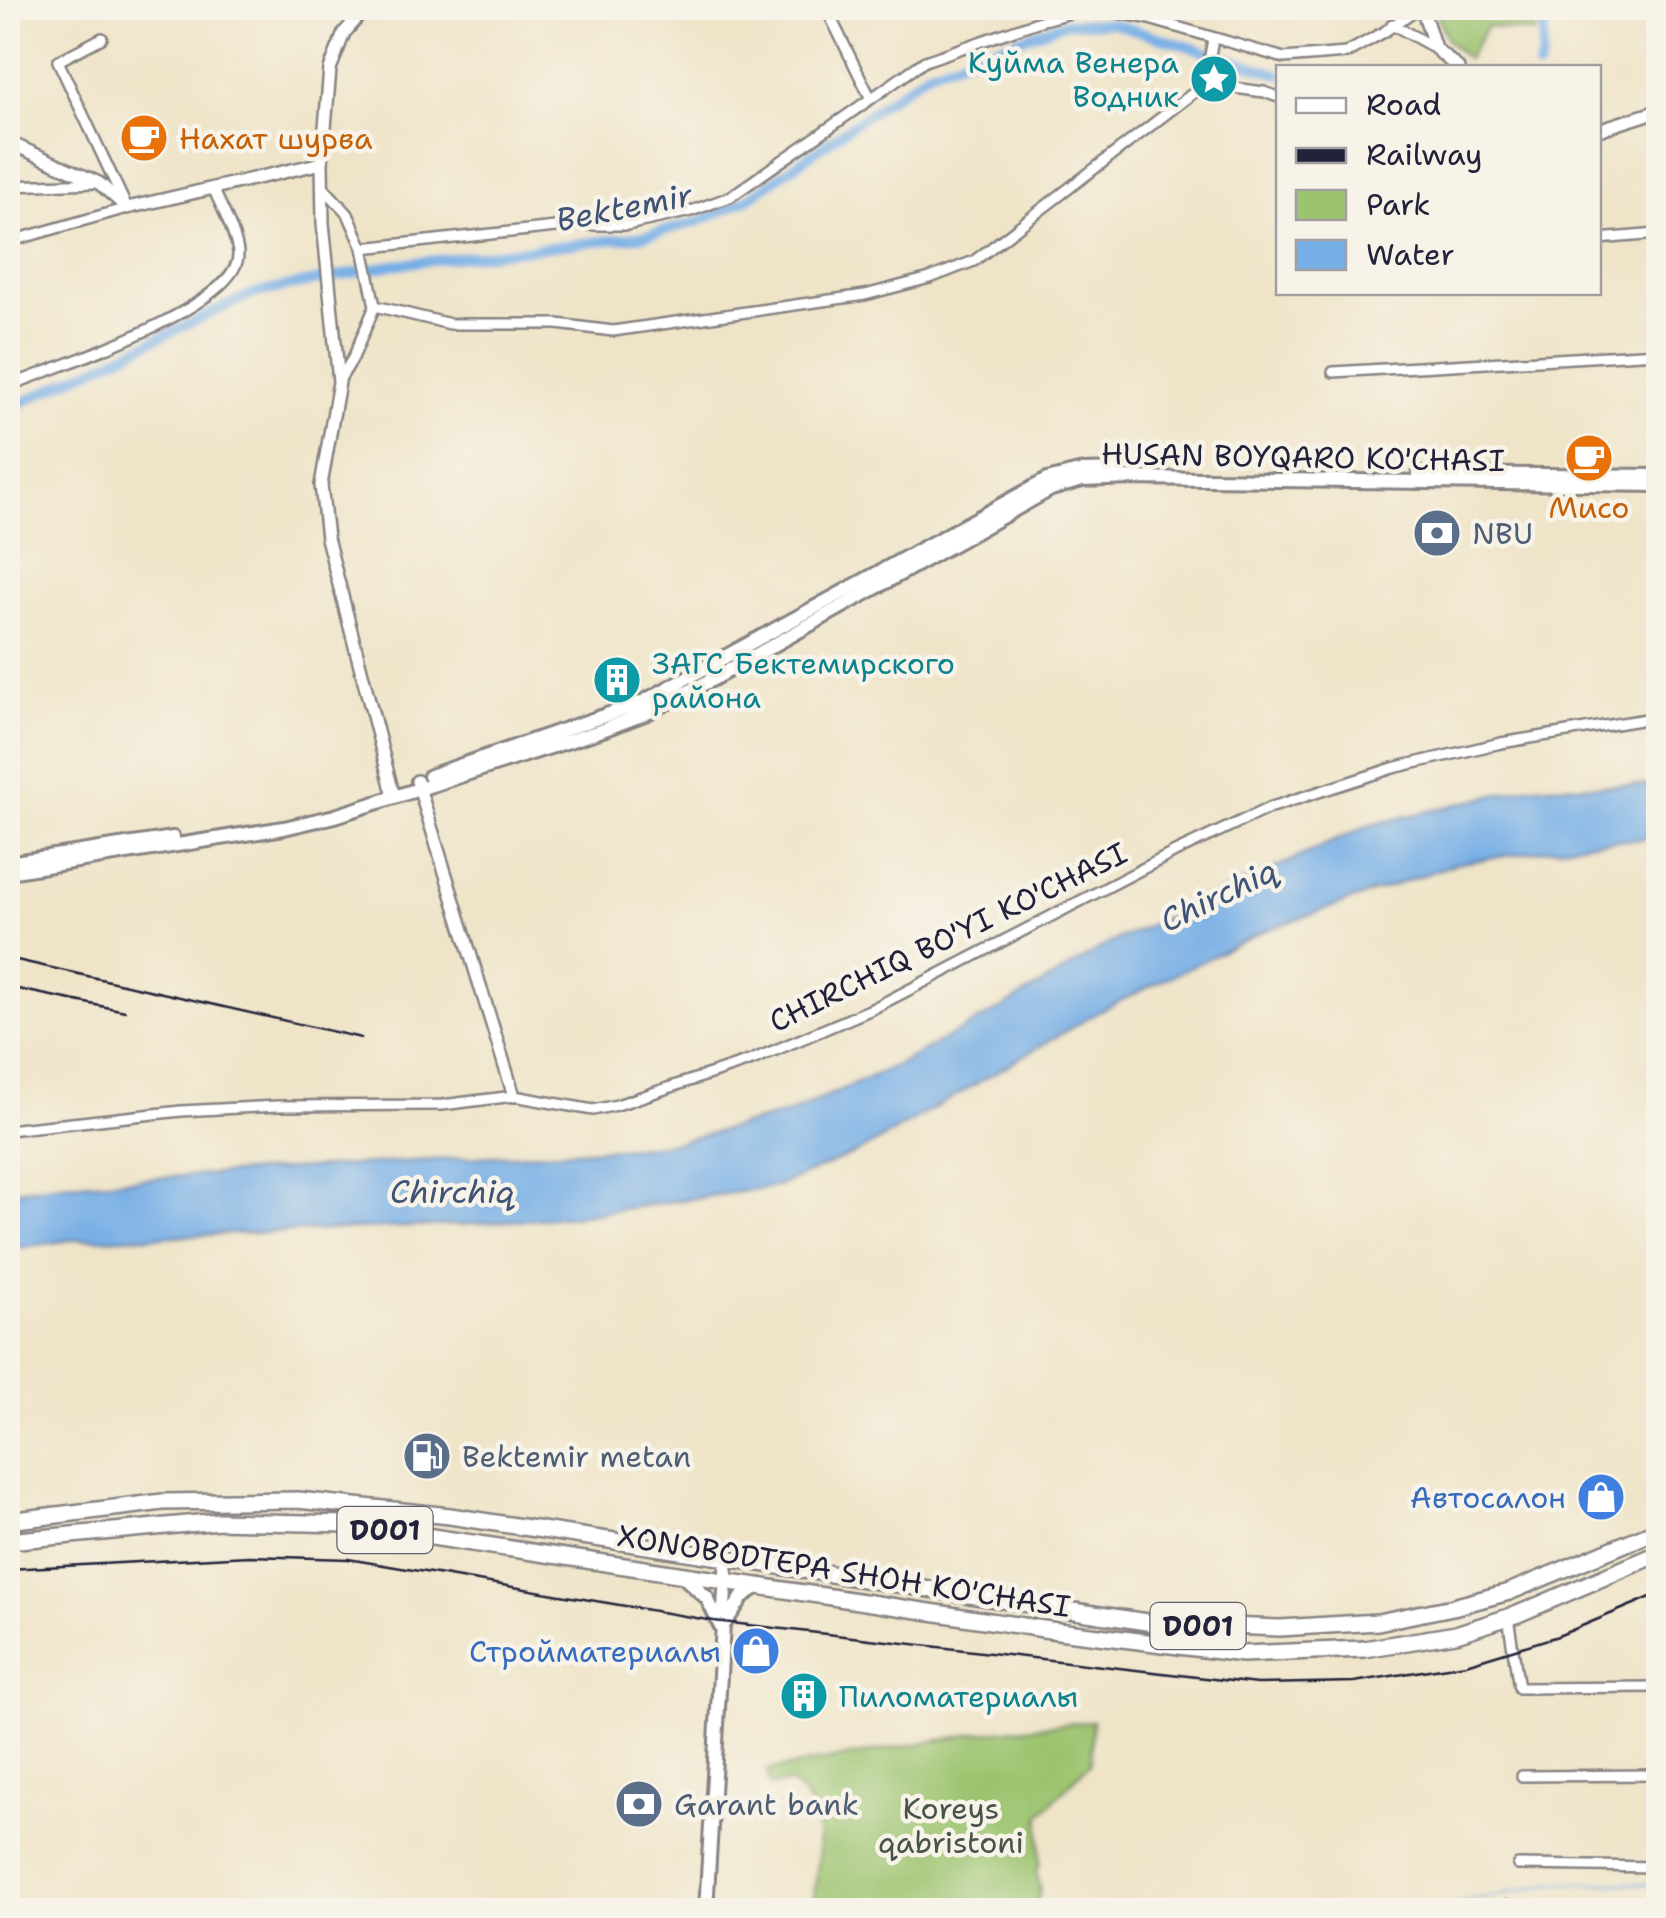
<svg xmlns="http://www.w3.org/2000/svg" width="1666" height="1918" font-family="'Shantell Sans',sans-serif">
	<rect width="100%" height="100%" fill="#f7f3e8"/>
	<filter id="ink" filterUnits="userSpaceOnUse"><feTurbulence type="fractalNoise" baseFrequency=".01" numOctaves="2"/><feDisplacementMap in="SourceGraphic" scale="20" xChannelSelector="R" yChannelSelector="G"/><feConvolveMatrix kernelMatrix="1 2 1 2 8 2 1 2 1" color-interpolation-filters="sRGB"/></filter>
	<filter id="wash" filterUnits="userSpaceOnUse"><feTurbulence type="fractalNoise" baseFrequency=".0048" numOctaves="4" result="noise"/><feDisplacementMap in="SourceGraphic" scale="40" xChannelSelector="R" yChannelSelector="G"/><feGaussianBlur stdDeviation="2.25" result="paint"/><feColorMatrix in="noise" values="0 0 0 0 0 0 0 0 0 0 0 0 0 0 0 0 0 1.4 0 .05"/><feComposite in="paint" operator="in"/></filter>
	<g filter="url(#wash)">
		<rect width="100%" height="100%" fill="#efe4c8"/>
		<path fill="#9cc46f" stroke="#5f7355" stroke-width="2.5" d="M1434 8H1535V33L1487 26 1467 59 1448 41Z
			M1092 1721 1091 1762 1040 1815V1863L1036 1871 1040 1887 1036 1910H809L813 1908C817 1862 832 1813 790 1783L770 1785 767 1771 979 1733Z"/>
		<path fill="#76aee6" stroke="#4c6890" stroke-width="2.5" d="M1658 785V838L1592 842 1454 864 1264 931 1100 1011 863 1150 778 1186 574 1216 458 1225 71 1240 8 1249V1191L62 1184 635 1147 677 1142 789 1113 895 1066 1004 1007 1110 943 1367 826 1532 786Z"/>
		<g fill="none" stroke-linecap="round" stroke-linejoin="round">
			<path stroke="#76aee6" stroke-width="2.5" d="M1429 1910 1554 1883 1658 1884"/>
			<path stroke="#76aee6" stroke-width="10" d="M1538 68 1542 59 1545 8
				M8 409 252 294 392 265 643 236 697 222 746 200 929 71 1065 23H1112L1278 74"/>
		</g>
	</g>
	<g filter="url(#ink)">
		<g fill="none" stroke-linecap="round" stroke-linejoin="round">
			<g stroke="#888382" stroke-width="14">
				<path id="minor" d="M826 8 871 99
					M1090 8 1146 18 1284 58 1346 53 1384 32 1418 8
					M1392 24 1435 48
					M1205 84 1213 39
					M8 186 97 183
					M323 187 348 214 363 248 375 306 353 358 339 381
					M1598 239 1658 234
					M8 242 127 208 58 61 102 38
					M363 248 574 225H627L691 211 730 197 925 61 1040 21 1089 8
					M375 306 450 324H557L613 331 865 295 930 278 974 261 1205 84 1264 92 1278 97
					M1333 372 1658 353
					M8 386C51 369 240 307 238 254 238 238 220 204 213 188
					M8 1130 181 1111 277 1106 442 1105 514 1096 593 1110 617 1105 752 1060 872 1009 1175 852 1269 808 1393 768 1501 743 1658 717
					M1508 1617 1519 1688 1658 1687
					M1522 1776 1658 1775
					M1518 1865 1658 1867
					M1486 1910 1508 1905"/>
			</g>
			<g stroke="#888382" stroke-width="16">
				<path id="tertiary" d="M366 8 344 33 330 69 322 163 323 223 339 382 321 485 327 538 394 797
					M1422 8 1435 48 1458 68
					M1598 130 1658 111
					M8 142 99 183 127 208 322 163
					M417 781 514 1096"/>
			</g>
			<g stroke="#888382" stroke-width="18">
				<path id="secondary" d="M1419 474 1658 476
					M430 776 641 703 1047 480 1083 471 1119 470
					M8 863 173 838
					M8 872 284 828 335 816 597 732 647 713 717 677 1051 489 1082 480 1131 478 1658 485
					M683 1576 707 1598 721 1627
					M725 1623 743 1596 760 1585
					M706 1910 727 1557"/>
			</g>
			<g stroke="#888382" stroke-width="20">
				<path id="trunk" d="M8 1521 163 1502 298 1500 450 1516 1153 1623 1280 1628 1378 1622 1453 1607 1509 1592 1658 1530
					M8 1541 219 1521 346 1524 1050 1630 1243 1654 1364 1649 1456 1634 1518 1614 1658 1554"/>
			</g>
			<use href="#minor" stroke="#fff" stroke-width="9"/>
			<use href="#tertiary" stroke="#fff" stroke-width="11"/>
			<use href="#secondary" stroke="#fff" stroke-width="12"/>
			<use href="#trunk" stroke="#fff" stroke-width="15"/>
			<path stroke="#22223b" stroke-width="2.5" d="M8 958 361 1038
				M8 987 125 1011
				M8 1569 249 1556 348 1559 714 1621 1257 1684 1354 1682 1466 1664 1558 1636 1658 1594"/>
		</g>
	</g>
	<defs>
		<g id="sight-disc" transform="scale(2.5)"><circle r="9.5" fill="#0f9aa8" stroke="#f7f3e8"/><path d="M0-6L1.8-2.2L6-1.7L2.9 1.2L3.7 5.4L0 3.3L-3.7 5.4L-2.9 1.2L-6-1.7L-1.8-2.2Z" fill="#fff"/></g>
		<g id="cafe-disc" transform="scale(2.5)"><circle r="9.5" fill="#e8710a" stroke="#f7f3e8"/><path d="M-5.5-4.5H6V0H3Q3 3.5 0 3.5H-2.5Q-5.5 3.5-5.5 0ZM3-3.2v2h1.7v-2ZM-6 4.5H4V6H-6Z" fill="#fff"/></g>
		<g id="bank-disc" transform="scale(2.5)"><circle r="9.5" fill="#5c6f8a" stroke="#f7f3e8"/><path d="M-6-4H6V4H-6ZM0-2.3a2.3 2.3 0 1 0 0 4.6a2.3 2.3 0 1 0 0-4.6Z" fill="#fff"/></g>
		<g id="building-disc" transform="scale(2.5)"><circle r="9.5" fill="#0f9aa8" stroke="#f7f3e8"/><path d="M-4-6H4V6H1V3H-1V6H-4ZM-2.5-4.3h1.7v1.8h-1.7ZM.8-4.3h1.7v1.8H.8ZM-2.5-1h1.7V.8h-1.7ZM.8-1h1.7V.8H.8Z" fill="#fff"/></g>
		<g id="fuel-disc" transform="scale(2.5)"><circle r="9.5" fill="#5c6f8a" stroke="#f7f3e8"/><path d="M-5.5-6h7V0h2V4h1.3V-2.5L3-4.5l.8-.8L6-3V5H2.5V1h-1V6h-7ZM-4.2-4.7v3.2H.2V-4.7Z" fill="#fff"/></g>
		<g id="shop-disc" transform="scale(2.5)"><circle r="9.5" fill="#3f7fe0" stroke="#f7f3e8"/><path d="M-5-2.5h2.3a2.7 3.5 0 0 1 5.4 0H5L5.5 6h-11ZM-1.5-2.5h3a1.5 2.3 0 0 0-3 0Z" fill="#fff"/></g>
	</defs>
	<g fill-rule="evenodd">
		<use href="#sight-disc" x="1214" y="79"/>
		<use href="#cafe-disc" x="144" y="138"/>
		<use href="#cafe-disc" x="1589" y="458"/>
		<use href="#bank-disc" x="1437" y="533"/>
		<use href="#building-disc" x="617" y="680"/>
		<use href="#fuel-disc" x="427" y="1456"/>
		<use href="#shop-disc" x="1601" y="1497"/>
		<use href="#shop-disc" x="756" y="1651"/>
		<use href="#building-disc" x="804" y="1696"/>
		<use href="#bank-disc" x="639" y="1804"/>
	</g>
	<g text-anchor="middle" dominant-baseline="central" stroke-width="9" stroke-linejoin="round" paint-order="stroke">
		<g fill="#f7f3e8" stroke="#62616f" stroke-width="2.5">
			<rect x="337.5" y="1507" width="95" height="46" rx="8"/>
			<rect x="1150.5" y="1603" width="95" height="46" rx="8"/>
		</g>
		<g font-size="28" font-weight="bold" fill="#22223b">
			<text x="385" y="1530">D001</text>
			<text x="1198" y="1626">D001</text>
		</g>
		<g font-size="30" fill="#0d838f" stroke="#f7f3e8" text-anchor="start">
			<text x="1179" y="62" text-anchor="end">Куйма Венера<tspan x="1179" dy="34">Водник</tspan></text>
			<text x="652" y="663">ЗАГС Бектемирского<tspan x="652" dy="34">района</tspan></text>
			<text x="839" y="1696">Пиломатериалы</text>
		</g>
		<g font-size="30" fill="#c56008" stroke="#f7f3e8" text-anchor="start">
			<text x="179" y="138">Нахат шурва</text>
			<text x="1589" y="507" text-anchor="middle">Мисо</text>
		</g>
		<g font-size="30" fill="#22223b" stroke="#f7f3e8">
			<text transform="translate(1303 457) rotate(1)">HUSAN BOYQARO KO'CHASI</text>
			<text transform="translate(948 937) rotate(-26)">CHIRCHIQ BO'YI KO'CHASI</text>
			<text transform="translate(844 1571) rotate(9)">XONOBODTEPA SHOH KO'CHASI</text>
		</g>
		<g font-size="30" fill="#4e5e75" stroke="#f7f3e8" text-anchor="start">
			<text x="1472" y="533">NBU</text>
			<text x="462" y="1456">Bektemir metan</text>
			<text x="674" y="1804">Garant bank</text>
		</g>
		<g font-size="30" fill="#366cbe" stroke="#f7f3e8" text-anchor="end">
			<text x="1566" y="1497">Автосалон</text>
			<text x="721" y="1651">Стройматериалы</text>
		</g>
		<g font-size="30" fill="#47534b" stroke="#f7f3e8">
			<text x="951" y="1808">Koreys<tspan x="951" dy="34">qabristoni</tspan></text>
		</g>
		<g font-size="32" font-style="italic" fill="#3f5377" stroke="#f7f3e8">
			<text transform="translate(624 207) rotate(-11)">Bektemir</text>
			<text transform="translate(1218 895) rotate(-26)">Chirchiq</text>
			<text x="452" y="1191">Chirchiq</text>
		</g>
	</g>
	<rect width="1666" height="1918" fill="none" stroke="#f7f3e8" stroke-width="40"/>
	<rect x="1276" y="65" width="325" height="230" fill="#f7f3e8" stroke="#a29fa3" stroke-width="2.5"/>
	<rect x="1296" y="98" width="50" height="15" fill="#ffffff" stroke="#a29fa3" stroke-width="2.5"/>
	<text x="1366" y="115" font-size="30" fill="#22223b">Road</text>
	<rect x="1296" y="148" width="50" height="15" fill="#22223b" stroke="#a29fa3" stroke-width="2.5"/>
	<text x="1366" y="165" font-size="30" fill="#22223b">Railway</text>
	<rect x="1296" y="190" width="50" height="30" fill="#9cc46f" stroke="#a29fa3" stroke-width="2.5"/>
	<text x="1366" y="215" font-size="30" fill="#22223b">Park</text>
	<rect x="1296" y="240" width="50" height="30" fill="#76aee6" stroke="#a29fa3" stroke-width="2.5"/>
	<text x="1366" y="265" font-size="30" fill="#22223b">Water</text>
</svg>
